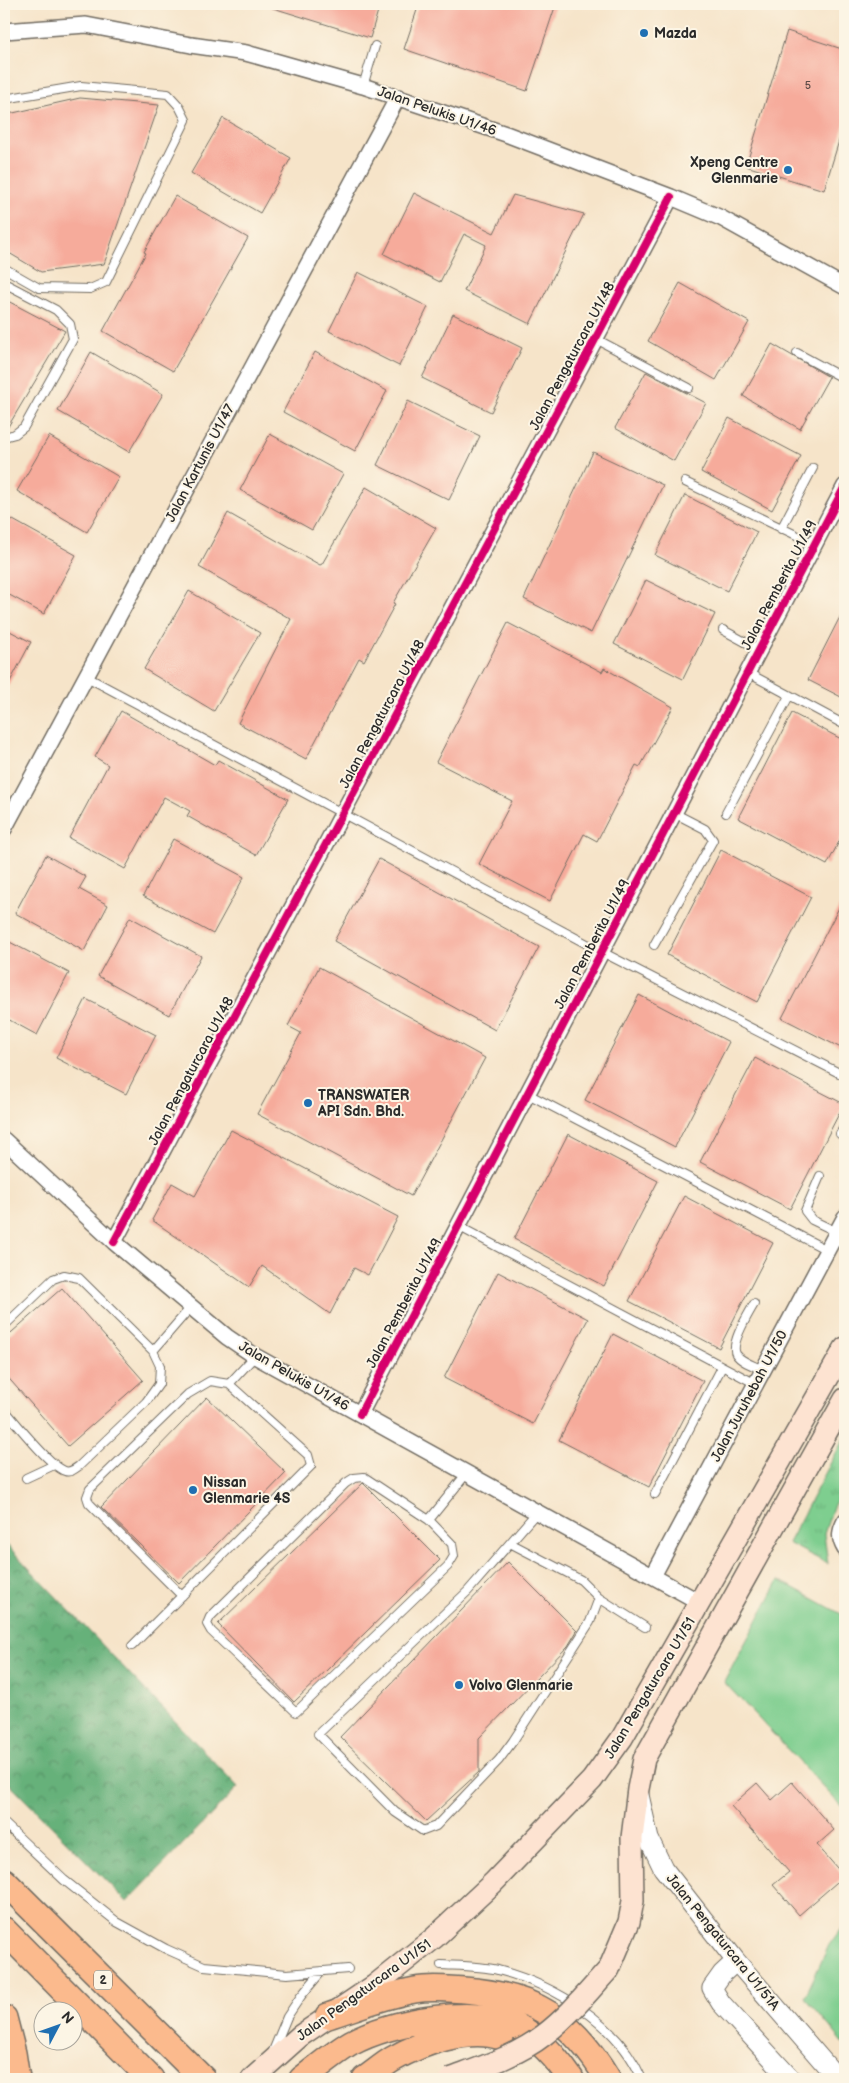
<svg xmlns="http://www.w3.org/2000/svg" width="849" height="2083" font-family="'Balsamiq Sans',sans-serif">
	<defs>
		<pattern id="forest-crowns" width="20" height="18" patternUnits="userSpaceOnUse" patternTransform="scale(1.25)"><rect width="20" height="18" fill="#66b17a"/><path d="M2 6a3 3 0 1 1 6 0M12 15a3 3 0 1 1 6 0" fill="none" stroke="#549064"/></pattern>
		<pattern id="park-tufts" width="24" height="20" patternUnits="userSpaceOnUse" patternTransform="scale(1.25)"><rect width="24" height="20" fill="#7ece8f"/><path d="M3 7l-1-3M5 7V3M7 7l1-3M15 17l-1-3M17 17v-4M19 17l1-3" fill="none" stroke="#6db17c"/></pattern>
	</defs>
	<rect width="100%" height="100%" fill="#fcf5e5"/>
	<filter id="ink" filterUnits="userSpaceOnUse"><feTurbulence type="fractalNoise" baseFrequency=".02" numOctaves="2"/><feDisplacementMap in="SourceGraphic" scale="10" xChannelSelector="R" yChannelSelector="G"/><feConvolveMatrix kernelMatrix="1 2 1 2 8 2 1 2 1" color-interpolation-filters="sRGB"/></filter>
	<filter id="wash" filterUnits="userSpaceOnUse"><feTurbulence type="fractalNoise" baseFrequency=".0096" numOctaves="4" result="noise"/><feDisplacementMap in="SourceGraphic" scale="20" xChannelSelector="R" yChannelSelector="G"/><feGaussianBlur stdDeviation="1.12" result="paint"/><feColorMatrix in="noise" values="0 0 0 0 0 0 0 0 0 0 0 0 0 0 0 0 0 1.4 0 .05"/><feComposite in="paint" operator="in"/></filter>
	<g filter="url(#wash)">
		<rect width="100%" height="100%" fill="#f6e4c9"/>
		<path fill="#7ece8f" stroke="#547c5d" d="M779 1580 845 1616V1810L724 1682Z
			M845 1923V2045L805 1997 829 1945Z"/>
		<path fill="url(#forest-crowns)" stroke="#486e52" d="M4 1542 238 1787 127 1902 4 1779Z"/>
		<path fill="url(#park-tufts)" stroke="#547c5d" d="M845 1436V1484L833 1507 824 1534 828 1564 788 1543Z"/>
		<g id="blocks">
			<path fill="#f6ab9b" d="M270 4H380L370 38 270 7Z
				M419 4H556L527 91 404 49Z
				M787 31 845 50V121L824 190 746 166Z
				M80 98 159 105 104 264 41 272 4 250V115Z
				M223 118 291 158 260 213 191 173Z
				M414 193 494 233 513 195 584 214 530 324 464 291 486 245 464 234 440 282 384 254Z
				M175 196 248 238 173 371 103 331 146 253 144 252Z
				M358 272 428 307 399 366 329 331Z
				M680 283 749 322 716 380 648 341Z
				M4 299 65 331 6 430 4 431Z
				M453 314 522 348 491 412 422 378Z
				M772 344 829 377 800 429 743 396Z
				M91 352 163 394 129 452 58 411Z
				M315 352 387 391 355 451 283 412Z
				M646 372 706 403 674 461 615 428Z
				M408 401 480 436 449 500 377 465Z
				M729 418 801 456 772 510 701 472Z
				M270 434 343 474 312 530 240 490Z
				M49 436 119 477 87 532 17 491Z
				M593 452 663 485 591 633 524 599Z
				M366 487 436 528 393 603 395 604 364 661 359 658 306 759 238 723 291 619 199 567 228 513 320 565 322 564Z
				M685 495 757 532 727 591 655 555Z
				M4 515 76 555 44 614 4 592Z
				M646 580 715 614 683 679 614 644Z
				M189 591 260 633 214 711 144 669Z
				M845 607V699L808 680Z
				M508 623 602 672 604 668 673 707 640 767 636 765 597 841 584 834 550 901 479 864 512 801 436 762Z
				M4 628 31 642 4 693Z
				M121 711 215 765 218 760 288 799 256 855 187 816 190 811 164 797 125 869 69 838 108 765 95 757Z
				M792 713 845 741V830L827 865 738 818Z
				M173 839 244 877 213 934 143 896Z
				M721 850 811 897 757 1002 667 955Z
				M46 855 86 877 79 889 108 905 84 951 15 913Z
				M379 859 539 947 495 1030 334 941Z
				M845 896V1050L782 1018Z
				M130 917 201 956 169 1015 98 976Z
				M4 939 69 973 37 1035 4 1017Z
				M319 967 485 1058 411 1196 257 1114 301 1033 288 1026Z
				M639 995 729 1042 675 1147 585 1100Z
				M86 999 156 1035 126 1094 56 1058Z
				M755 1058 844 1104 790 1209 700 1162Z
				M231 1130 398 1217 368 1275 354 1268 330 1314 262 1266 249 1287 152 1220 172 1183 195 1196Z
				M568 1134 658 1181 604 1286 514 1239Z
				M684 1196 773 1243 719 1348 629 1301Z
				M498 1272 588 1319 533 1424 444 1378Z
				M62 1288 143 1380 68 1446 4 1373V1339Z
				M613 1334 703 1381 649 1487 559 1440Z
				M207 1397 286 1473 179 1583 101 1507Z
				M363 1483 440 1560 294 1702 218 1624Z
				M508 1562 577 1631 568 1646 479 1738V1772L426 1821 340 1737Z
				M792 1782 834 1830 817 1845 844 1876 799 1915 773 1885 789 1872 731 1806 757 1783 772 1800Z"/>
		</g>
	</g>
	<g filter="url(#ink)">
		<use href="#blocks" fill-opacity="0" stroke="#726c62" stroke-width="1"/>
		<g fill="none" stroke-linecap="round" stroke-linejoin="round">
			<g stroke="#726c62" stroke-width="10">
				<path id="service" d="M363 86 375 46
					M4 99 81 86 168 94 179 106 186 120 106 282 90 289 39 288 4 268
					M4 283 56 310 70 324 73 339 24 427 15 434 4 437
					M596 339 689 388
					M797 353 845 379
					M685 482 815 544
					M781 529 813 468
					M723 630 760 650
					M748 673 845 725
					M85 676 602 952 845 1076
					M726 813 789 696
					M654 945 713 840 705 829 674 813
					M528 1094 827 1250
					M840 1134 845 1126
					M820 1176 805 1211 812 1220 837 1232
					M458 1226 756 1384
					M754 1304C748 1315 730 1343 736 1354 741 1362 755 1366 763 1370
					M4 1326 53 1279 64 1275 79 1278 153 1351 160 1366 159 1384 146 1402 79 1466C75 1469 70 1473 65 1471 51 1467 15 1422 4 1409
					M153 1351 191 1307
					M364 1477 429 1520 452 1544 454 1556 448 1566 296 1712 211 1631 207 1624 210 1617 346 1483 354 1478Z
					M26 1478 54 1465
					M655 1494 722 1367
					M537 1512 468 1591 318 1734 395 1812 423 1831 436 1826 499 1760 513 1741 590 1622 599 1598
					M429 1520 467 1473
					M510 1543 581 1580 599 1598 645 1627
					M182 1596 89 1503 87 1497 90 1489 188 1394 210 1381 229 1384
					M132 1646 311 1466 308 1455 229 1384 255 1356
					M4 1823 64 1880 117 1922 166 1949 204 1966 287 1974 348 1969
					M441 1965C459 1966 480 1966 498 1970 555 1985 618 2023 642 2079
					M273 2051 287 2017 301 1996 322 1971"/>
			</g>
			<g stroke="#726c62" stroke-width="18">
				<path id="minor" d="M4 31 86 25 191 45 246 53 363 86 506 134 671 197 721 218 845 287
					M4 829 398 97
					M4 1140 114 1242 227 1337 255 1356 701 1603
					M114 1242 671 197
					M360 1414 845 486
					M845 1521C839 1532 839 1539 845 1549
					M653 1576 845 1217"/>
			</g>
			<g stroke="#726c62" stroke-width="21">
				<path id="tertiary" d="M639 1795 649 1839 663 1868 736 1961 838 2079
					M736 1961 722 1974 712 1988 721 2003 791 2079"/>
			</g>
			<g stroke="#726c62" stroke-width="24">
				<path id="secondary" d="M609 1969 629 1922 633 1901 632 1838 638 1789 644 1759 845 1399
					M252 2079 300 2036 374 1986 434 1938 493 1883 592 1780 622 1738 845 1348"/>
			</g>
			<g stroke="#726c62" stroke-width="28">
				<path id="trunk" d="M4 1881 203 2079
					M4 1930 151 2079
					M328 2016C356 2007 386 1995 415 1990 431 1987 448 1989 464 1990 535 1995 572 2019 608 2079
					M4 2018 13 2053 17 2079
					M302 2079C318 2067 334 2053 351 2043 391 2021 475 2006 517 2026 538 2037 558 2060 571 2079
					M365 2079C374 2073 383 2065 393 2059 421 2043 469 2026 501 2037"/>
			</g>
			<use href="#service" stroke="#fff" stroke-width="8"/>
			<use href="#minor" stroke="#fff" stroke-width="15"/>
			<use href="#tertiary" stroke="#fff" stroke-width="19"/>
			<use href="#secondary" stroke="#fde3d1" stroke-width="21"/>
			<use href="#trunk" stroke="#fbba8d" stroke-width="25"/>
			<g stroke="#726c62" stroke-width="24" stroke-linecap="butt">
				<path id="secondary-bridge" d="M450 2079C482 2067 517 2056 544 2035 569 2016 588 1992 609 1969"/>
			</g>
			<use href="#secondary-bridge" stroke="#fde3d1" stroke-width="21"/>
			<g stroke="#fcf5e5" stroke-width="11">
				<path id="cycleway" d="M114 1242 671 197
					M360 1414 845 486"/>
			</g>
			<use href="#cycleway" stroke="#d6006c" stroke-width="8"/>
		</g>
	</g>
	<g fill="#1f6fb2" stroke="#fcf5e5" stroke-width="2">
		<circle cx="644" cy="33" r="5"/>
		<circle cx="788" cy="170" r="5"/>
		<circle cx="308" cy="1103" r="5"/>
		<circle cx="193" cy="1490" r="5"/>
		<circle cx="459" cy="1685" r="5"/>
	</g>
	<g text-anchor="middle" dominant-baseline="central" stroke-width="4" stroke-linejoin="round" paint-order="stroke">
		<g font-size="11" fill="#5e4b47">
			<text x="808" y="85">5</text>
		</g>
		<rect fill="#fcf5e5" stroke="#6a6863" stroke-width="1" x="94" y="1970.5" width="18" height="19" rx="4"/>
		<g font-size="12" font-weight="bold" fill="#2b2b2b">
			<text x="103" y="1980">2</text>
		</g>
		<g font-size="14" font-weight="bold" fill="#2b2b2b" stroke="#fcf5e5" text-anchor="start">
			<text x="654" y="33">Mazda</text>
			<text x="778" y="162" text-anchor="end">Xpeng Centre<tspan x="778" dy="16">Glenmarie</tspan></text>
			<text x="318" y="1095">TRANSWATER<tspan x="318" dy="16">API Sdn. Bhd.</tspan></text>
			<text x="203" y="1482">Nissan<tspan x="203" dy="16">Glenmarie 4S</tspan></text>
			<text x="469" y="1685">Volvo Glenmarie</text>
		</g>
		<g font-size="14" fill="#2b2b2b" stroke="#fcf5e5">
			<text transform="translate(437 111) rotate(19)">Jalan Pelukis U1/46</text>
			<text transform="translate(572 356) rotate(-62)">Jalan Pengaturcara U1/48</text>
			<text transform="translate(200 463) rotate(-62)">Jalan Kartunis U1/47</text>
			<text transform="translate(779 585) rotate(-62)">Jalan Pemberita U1/49</text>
			<text transform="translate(382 714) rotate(-62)">Jalan Pengaturcara U1/48</text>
			<text transform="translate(592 944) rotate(-62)">Jalan Pemberita U1/49</text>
			<text transform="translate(191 1071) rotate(-62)">Jalan Pengaturcara U1/48</text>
			<text transform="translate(404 1303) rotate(-62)">Jalan Pemberita U1/49</text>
			<text transform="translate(294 1376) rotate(30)">Jalan Pelukis U1/46</text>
			<text transform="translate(749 1396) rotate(-62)">Jalan Juruhebah U1/50</text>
			<text transform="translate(650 1688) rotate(-59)">Jalan Pengaturcara U1/51</text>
			<text transform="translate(723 1942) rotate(51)">Jalan Pengaturcara U1/51A</text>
			<text transform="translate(364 1990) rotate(-36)">Jalan Pengaturcara U1/51</text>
		</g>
	</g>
	<rect width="849" height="2083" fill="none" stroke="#fcf5e5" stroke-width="20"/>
	<g transform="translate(58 2026) rotate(49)"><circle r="24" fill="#fcf5e5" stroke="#a8a49b"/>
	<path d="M0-4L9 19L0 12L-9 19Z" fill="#1f6fb2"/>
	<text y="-8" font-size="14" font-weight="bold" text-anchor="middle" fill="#2b2b2b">N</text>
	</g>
</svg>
